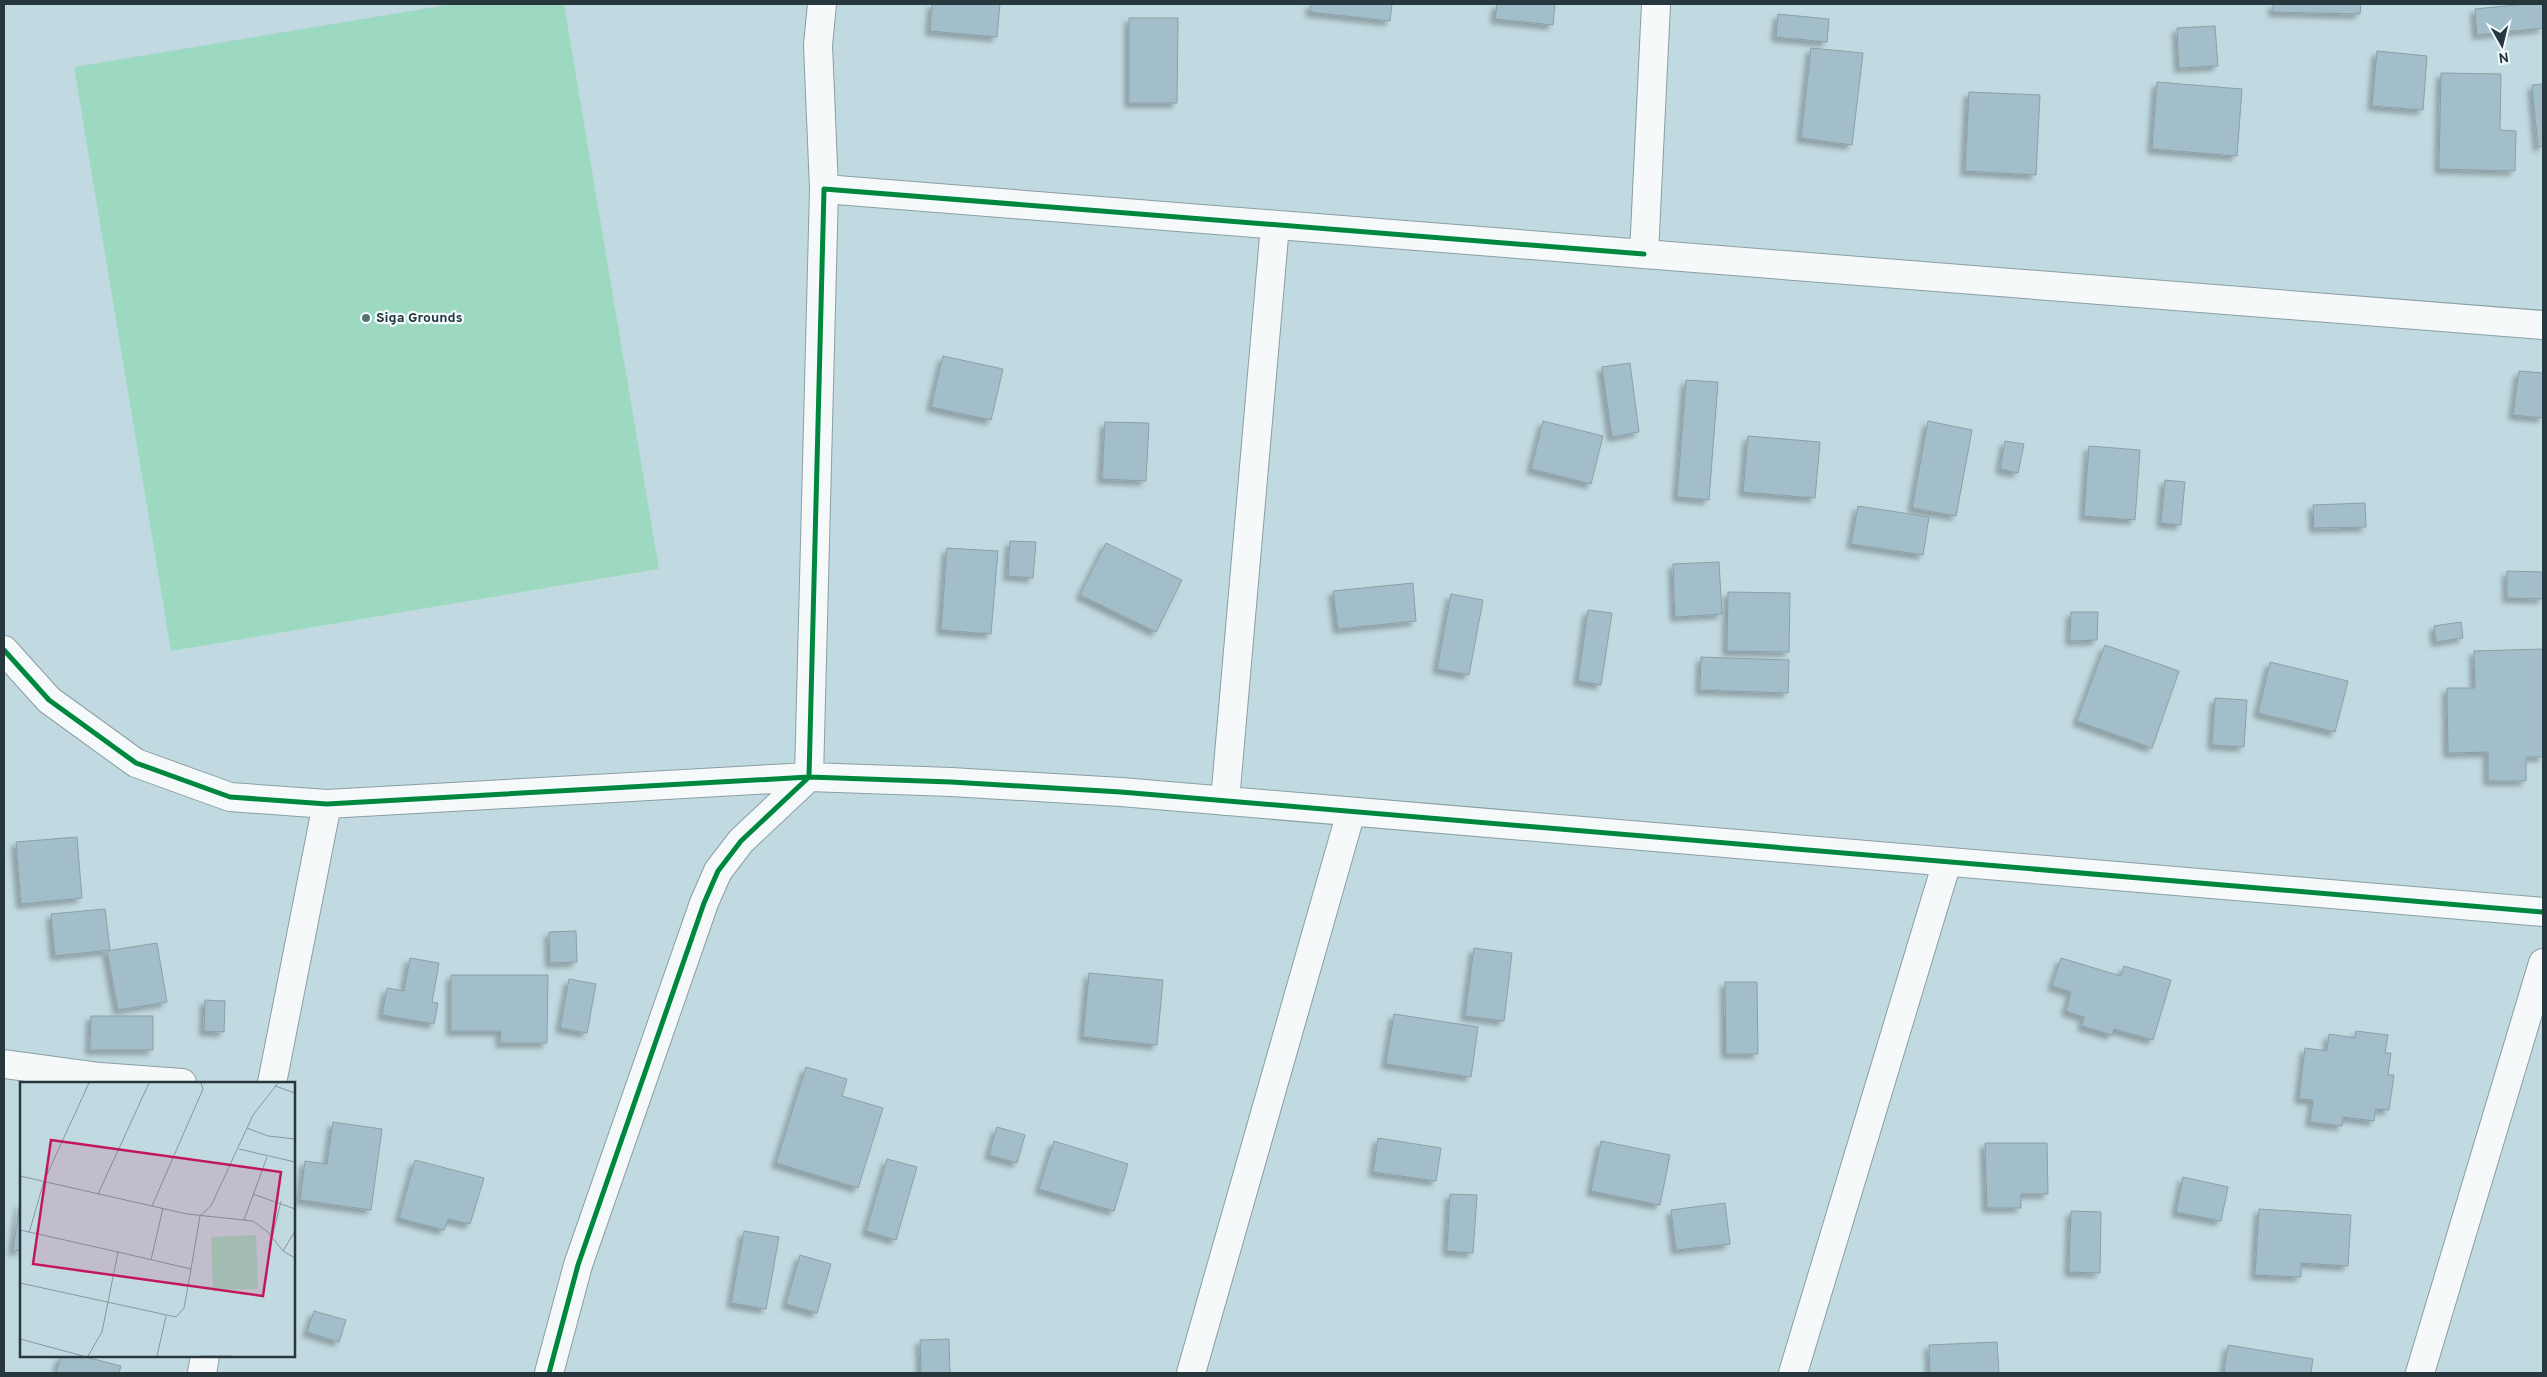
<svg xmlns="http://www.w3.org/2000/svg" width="2547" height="1377" font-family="Overpass,sans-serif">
	<defs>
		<filter id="shadow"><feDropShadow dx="-4.5" dy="4.5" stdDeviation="2.5" flood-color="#0004"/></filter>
	</defs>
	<rect width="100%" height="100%" fill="#c1dae1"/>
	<path fill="#9dd9c1" d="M453 4H564L659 569 171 651 74 67Z"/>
	<path fill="#a2becb" stroke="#8d9fa6" filter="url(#shadow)" d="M932 4H1000L997 37 930 31Z
		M1311 4H1392L1390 21 1310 12Z
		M1497 4H1555L1553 25 1495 19Z
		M2273 4H2361L2360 14 2273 12Z
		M2526 4H2543V28L2477 35 2475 9Z
		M1778 14 1829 19 1827 42 1776 37Z
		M1129 18H1178L1177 103H1129Z
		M2215 26 2218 66 2179 68 2177 28Z
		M1811 48 1863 53 1852 145 1801 138Z
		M2377 51 2427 56 2423 110 2372 106Z
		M2441 73 2501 74 2500 130 2516 131 2515 171 2439 169Z
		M2157 82 2242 89 2237 156 2152 149Z
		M2543 84V146L2538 147 2532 85Z
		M1969 92 2040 95 2036 175 1965 171Z
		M943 356 1003 369 991 420 931 407Z
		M1630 363 1639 432 1612 437 1602 367Z
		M2519 371 2543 373V418L2513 415Z
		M1686 380 1718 382 1709 500 1677 497Z
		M1543 421 1603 436 1591 484 1531 469Z
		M1928 421 1972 430 1956 516 1912 508Z
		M1105 422 1149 423 1146 481 1102 479Z
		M1748 436 1820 442 1815 498 1743 492Z
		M2005 441 2024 444 2018 473 2000 469Z
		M2089 446 2140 450 2135 520 2084 516Z
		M2165 480 2185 482 2181 525 2161 523Z
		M2365 503 2366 527 2314 528 2313 505Z
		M1858 506 1929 517 1923 555 1851 544Z
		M1010 541 1036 542 1033 578 1008 576Z
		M1106 543 1182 580 1156 632 1080 595Z
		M947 548 998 551 991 634 941 630Z
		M1719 562 1722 614 1675 617 1673 564Z
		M2507 571 2543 572V599L2507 598Z
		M1413 583 1416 621 1338 629 1333 591Z
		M1728 592 1790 593 1789 652 1727 651Z
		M1451 594 1483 600 1469 675 1437 669Z
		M1588 610 1612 613 1601 685 1578 681Z
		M2071 612H2098L2097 640 2070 641Z
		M2461 622 2463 638 2436 642 2434 626Z
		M2105 645 2179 671 2152 748 2077 721Z
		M2543 649V757H2526V781H2488V752L2448 753 2447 688H2475L2474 651Z
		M1701 657 1789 660 1788 693 1700 690Z
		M2270 662 2348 681 2335 732 2258 713Z
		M2215 698 2247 700 2244 747 2212 745Z
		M77 837 82 898 21 904 16 842Z
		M105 909 110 950 55 956 51 914Z
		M576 931 577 962 550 963 549 932Z
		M157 943 167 1002 118 1010 107 951Z
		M1474 948 1512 953 1504 1021 1465 1016Z
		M410 958 439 963 432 1002 438 1003 434 1024 382 1015 387 988 404 991Z
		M2061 958 2121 976 2124 966 2171 980 2153 1040 2114 1029 2112 1035 2082 1026 2084 1017 2066 1011 2071 992 2052 986Z
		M1089 973 1163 980 1157 1045 1083 1037Z
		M451 975H548L547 1043H500L501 1031H451Z
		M569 979 596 984 587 1033 560 1028Z
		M1725 982H1757L1758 1054H1726Z
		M205 1000 225 1001 224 1032 204 1031Z
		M1394 1014 1478 1027 1471 1077 1386 1064Z
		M91 1016H153V1050H90Z
		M2356 1031 2388 1035 2385 1053H2391L2388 1075H2394L2389 1110 2376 1109 2374 1121 2343 1117 2342 1126 2310 1122 2313 1100 2299 1099 2305 1048 2327 1051 2329 1034 2355 1038Z
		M806 1067 847 1079 842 1096 883 1108 858 1188 776 1163Z
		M333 1122 382 1129 371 1210 300 1200 305 1161 327 1164Z
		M997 1127 1025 1135 1017 1163 989 1155Z
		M1378 1138 1441 1148 1436 1181 1373 1172Z
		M1054 1141 1128 1164 1114 1211 1039 1189Z
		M1601 1141 1670 1155 1660 1205 1591 1191Z
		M1985 1143H2047L2048 1194H2021V1208H1987Z
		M887 1159 917 1167 896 1240 866 1231Z
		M415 1160 484 1178 470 1224 448 1219 444 1230 399 1218Z
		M2183 1177 2228 1187 2221 1221 2176 1212Z
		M1450 1194 1477 1195 1473 1253 1447 1251Z
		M20 1202 21 1203V1251L13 1250Z
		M1725 1203 1730 1244 1676 1250 1671 1210Z
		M2259 1209 2351 1215 2348 1266 2301 1263V1277L2255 1275Z
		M2071 1211 2101 1212 2100 1273 2069 1272Z
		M744 1231 779 1237 766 1309 731 1303Z
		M800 1255 831 1264 817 1313 786 1304Z
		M314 1311 346 1320 339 1342 307 1332Z
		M949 1339 950 1373H921L920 1340Z
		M1997 1342 1999 1373H1930L1929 1345Z
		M2228 1345 2313 1359 2311 1373H2224Z
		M61 1356H82L121 1366 119 1373H56Z"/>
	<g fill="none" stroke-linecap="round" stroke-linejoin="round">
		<g stroke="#8a9ea3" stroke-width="30">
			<path id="minor" d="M822 4 818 45 824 189
				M1656 4 1644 254 2543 325
				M4 650 49 700 136 763 230 797 327 804 809 777 951 782 1121 792 2543 912
				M1225 801 1275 225
				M4 1064 100 1077 182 1083
				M272 1083 327 804
				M202 1373 205 1356
				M549 1373 578 1265 704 903 718 871 741 841 809 777 824 189 1644 254
				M1191 1373 1351 812
				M1793 1373 1947 862
				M2420 1373 2543 963"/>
		</g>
		<use href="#minor" stroke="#f6f9fa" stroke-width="28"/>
		<g stroke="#f2fbfe" stroke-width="8">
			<path id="cycleway" d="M4 650 49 700 136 763 230 797 327 804 809 777 951 782 1121 792 2543 912
				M549 1373 578 1265 704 903 718 871 741 841 809 777 824 189 1644 254"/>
		</g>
		<use href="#cycleway" stroke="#00873e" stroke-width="5"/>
	</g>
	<circle fill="#5c7177" stroke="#f2fbfe" stroke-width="2" cx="366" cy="318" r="5"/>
	<g text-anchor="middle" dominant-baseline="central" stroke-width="4.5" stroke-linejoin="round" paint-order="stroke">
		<g font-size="14" font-weight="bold" fill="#26383e" stroke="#f2fbfe" text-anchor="start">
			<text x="376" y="318">Siga Grounds</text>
		</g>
	</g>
	<g transform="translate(20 1082)">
		<rect width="275" height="275" fill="#c1dae1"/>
		<path d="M236 153 238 207 193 208 191 155Z" fill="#9dd9c1"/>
		<path fill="none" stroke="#8399a0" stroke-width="1" d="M255 4 275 11M227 46 248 54 275 57M219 67 275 80M0 94 167 132 233 139 248 150 263 169 275 176M78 112 129 1M233 112 275 127M132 124 183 7 181 1M224 138 247 75M0 148 98 170 82 250 68 274M9 151 24 99 69 1M252 156 261 119M263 169 275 149M98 170 171 187 180 134 191 124 233 33 258 1M131 178 143 126M0 201 156 235 164 226 171 187M0 257 63 274M137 274 146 234M181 274H211"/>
		<path fill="#c2185b" fill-opacity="0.15" stroke="#c2185b" stroke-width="2.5" d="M31 58 261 90 243 214 13 182Z"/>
		<rect width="275" height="275" fill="none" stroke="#26383e" stroke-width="2.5"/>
	</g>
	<rect width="2547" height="1377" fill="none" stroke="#26383e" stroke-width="10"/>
	<g transform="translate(2502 45) rotate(172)" stroke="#f2fbfe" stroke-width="4" paint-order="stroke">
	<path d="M0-4L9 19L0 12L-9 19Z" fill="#26383e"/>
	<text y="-8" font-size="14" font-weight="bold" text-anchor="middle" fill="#26383e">N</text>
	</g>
</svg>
